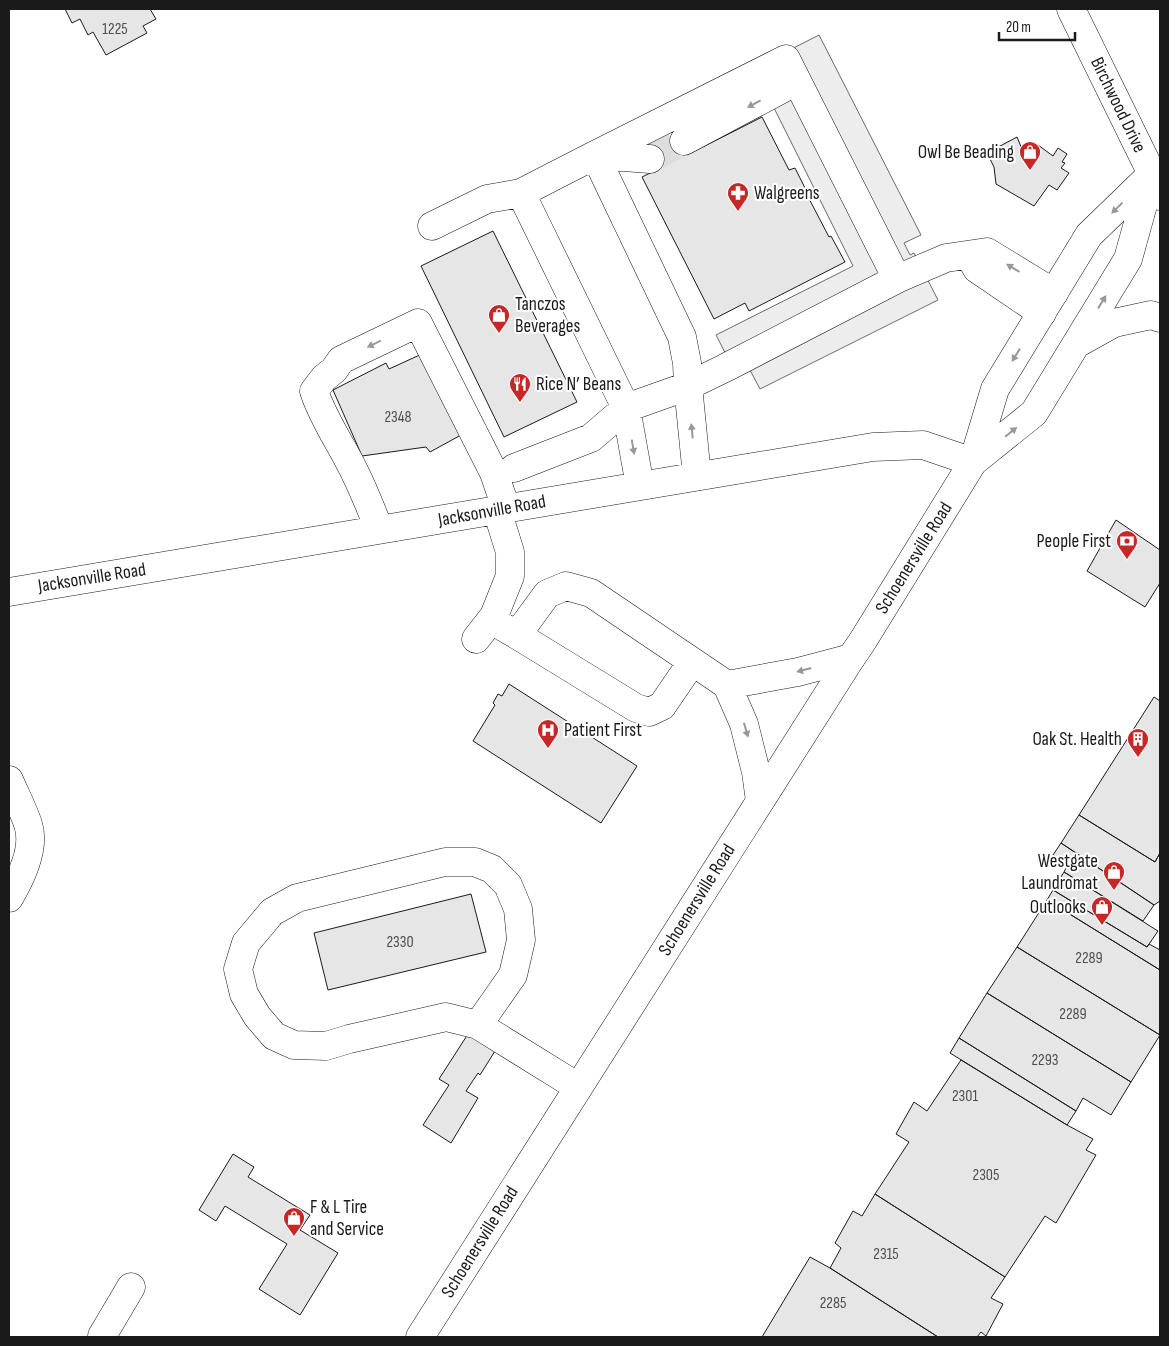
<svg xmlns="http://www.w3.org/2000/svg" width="1169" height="1346" font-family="'Sofia Sans Condensed',sans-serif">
	<rect width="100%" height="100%" fill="#fff"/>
	<path fill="#ededed" stroke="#6a6a6a" d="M819 35 921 235 904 243 910 255 914 253 938 300 760 389 750 370 737 376 716 335 853 266 754 68Z"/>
	<path fill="#e6e6e6" stroke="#1a1a1a" d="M65 9H150L156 19 143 26 147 33 106 55 93 32 88 35 80 19 72 23Z
		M762 117 789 170 795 168 805 188 804 189 829 237 831 236 845 262 749 311 745 303 714 319 642 177 658 169 648 152 677 137 687 155Z
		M1017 137 1024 154 1027 150 1031 154 1038 145 1053 156 1058 148 1067 154 1062 162 1065 163 1061 168 1069 173 1057 190 1049 185 1034 206 996 184 994 167 987 153Z
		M493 231 577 402 504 437 421 266Z
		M424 353 461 435 430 452 426 447 362 456 333 390 386 363 389 369Z
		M1116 520 1160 550V583L1145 607 1087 571Z
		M509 684 637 766 601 823 473 741 495 705 493 703 498 694 502 696Z
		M1154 697 1160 701V853L1155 862 1079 815Z
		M1079 815 1155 862 1160 853V901L1154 905 1061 843Z
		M1061 843 1154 905 1143 921 1064 872 1068 864 1053 855Z
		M1064 872 1158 931 1147 947 1053 890Z
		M1053 890 1147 947 1149 944 1160 950V970L1047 900Z
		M471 894 486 952 328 990 314 933Z
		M1047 900 1160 970V1035L1017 947Z
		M1017 947 1160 1035 1131 1082 987 993Z
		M987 993 1131 1082 1111 1115 1083 1098 1076 1111 959 1038Z
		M468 1034 495 1051 480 1075 478 1073 466 1091 478 1098 451 1143 423 1125 449 1085 439 1079Z
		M959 1038 1076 1111 1067 1125 950 1053Z
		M961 1060 1067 1125 1093 1139 1086 1150 1096 1155 1056 1223 1045 1216 1005 1277 875 1194 909 1142 896 1134 914 1102 927 1111Z
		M233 1154 254 1167 248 1177 310 1215 300 1230 338 1253 300 1315 259 1289 287 1244 225 1206 216 1221 199 1210Z
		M875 1194 1005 1277 991 1298 1003 1304 986 1336 981 1332 977 1337H938L830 1268 841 1248 835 1243 853 1211 862 1216Z
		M810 1257 830 1268 938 1337H762Z"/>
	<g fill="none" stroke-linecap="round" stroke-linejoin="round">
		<path stroke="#ddd" stroke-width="28" stroke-dasharray="28 14" stroke-linecap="butt" d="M650 159 684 141"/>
		<g stroke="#1a1a1a" stroke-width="29">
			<path id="minor" d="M1071 9 1152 174 1160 196
				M684 141 797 81
				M595 155 786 59 897 279
				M597 155 650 159
				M432 226 487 199 521 193
				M969 255 977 269 1042 313
				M514 468 591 438 626 408 688 386 725 368 897 279 946 258 987 252 1054 293
				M640 486 626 408 521 193 595 155 682 337 687 363 688 386 697 476
				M379 529C370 506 361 483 349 461 337 438 322 416 314 391L324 378 334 370 341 360 418 323 494 473 506 508
				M9 592 873 447 923 445 973 462
				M491 620 517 635 547 594 566 586 591 593 727 685 744 724 756 772 760 801
				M517 635 636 708 649 712 662 706 692 662
				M476 639 494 616 510 576V552L497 510
				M727 685 798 672 851 658
				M9 780C15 794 23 809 28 824 36 848 21 878 9 898
				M478 1025 513 975 521 940 518 909 508 885 492 869 475 862H445L297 898 272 912 246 943 238 969 244 994 257 1016 274 1036 294 1045 326 1046 349 1039 446 1017 478 1025 578 1087
				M102 1336 131 1287"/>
		</g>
		<g stroke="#1a1a1a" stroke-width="29">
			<path id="major" d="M1078 343 1114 323 1151 315 1160 318
				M973 462 1034 413 1128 259 1151 176
				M420 1337 851 658 862 642 973 462 995 389 1089 235 1152 174"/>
		</g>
		<use href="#minor" stroke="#fff" stroke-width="28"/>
		<use href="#major" stroke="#fff" stroke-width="28"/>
	</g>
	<defs><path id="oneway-solid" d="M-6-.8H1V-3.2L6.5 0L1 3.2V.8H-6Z" transform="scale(1.25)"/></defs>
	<g fill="#989898">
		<use href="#oneway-solid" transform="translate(754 104) rotate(152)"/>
		<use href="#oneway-solid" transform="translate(1117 208) rotate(136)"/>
		<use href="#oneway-solid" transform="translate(1013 268) rotate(-149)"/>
		<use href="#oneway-solid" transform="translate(1102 302) rotate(-58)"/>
		<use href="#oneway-solid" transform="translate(374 344) rotate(154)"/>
		<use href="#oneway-solid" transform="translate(1016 355) rotate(122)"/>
		<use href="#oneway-solid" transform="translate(692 431) rotate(-96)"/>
		<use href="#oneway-solid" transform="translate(1011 432) rotate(-39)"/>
		<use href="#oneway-solid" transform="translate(633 447) rotate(80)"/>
		<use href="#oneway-solid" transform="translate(804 670) rotate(165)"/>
		<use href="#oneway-solid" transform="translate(746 730) rotate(74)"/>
	</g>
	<defs>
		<g id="shop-pin" transform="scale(1.125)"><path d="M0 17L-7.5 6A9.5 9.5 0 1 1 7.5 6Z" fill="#c62828" stroke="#fff"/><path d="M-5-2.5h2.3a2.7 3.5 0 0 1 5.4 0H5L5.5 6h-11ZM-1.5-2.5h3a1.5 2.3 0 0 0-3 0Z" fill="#fff"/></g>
		<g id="pharmacy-pin" transform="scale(1.125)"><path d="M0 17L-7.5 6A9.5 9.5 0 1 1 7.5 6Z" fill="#c62828" stroke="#fff"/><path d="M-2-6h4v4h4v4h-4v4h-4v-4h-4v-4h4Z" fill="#fff"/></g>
		<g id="restaurant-pin" transform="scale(1.125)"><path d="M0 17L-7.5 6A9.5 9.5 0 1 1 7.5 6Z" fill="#c62828" stroke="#fff"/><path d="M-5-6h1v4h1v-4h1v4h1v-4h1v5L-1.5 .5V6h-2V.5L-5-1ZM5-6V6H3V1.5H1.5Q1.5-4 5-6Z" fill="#fff"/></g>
		<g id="bank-pin" transform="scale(1.125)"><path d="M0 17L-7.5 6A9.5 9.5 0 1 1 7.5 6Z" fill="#c62828" stroke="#fff"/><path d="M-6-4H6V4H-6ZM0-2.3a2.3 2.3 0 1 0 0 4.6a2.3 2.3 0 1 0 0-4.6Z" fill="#fff"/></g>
		<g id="hospital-pin" transform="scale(1.125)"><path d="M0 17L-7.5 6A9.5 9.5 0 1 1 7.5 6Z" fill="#c62828" stroke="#fff"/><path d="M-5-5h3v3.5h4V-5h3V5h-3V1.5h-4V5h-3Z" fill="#fff"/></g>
		<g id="building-pin" transform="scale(1.125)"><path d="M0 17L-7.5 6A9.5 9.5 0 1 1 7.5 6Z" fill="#c62828" stroke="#fff"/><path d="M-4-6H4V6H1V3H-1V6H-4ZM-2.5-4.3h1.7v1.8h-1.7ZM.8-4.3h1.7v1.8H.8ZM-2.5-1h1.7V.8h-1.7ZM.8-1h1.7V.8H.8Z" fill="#fff"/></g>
	</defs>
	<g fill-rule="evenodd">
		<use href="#shop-pin" x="1030" y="152"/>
		<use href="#pharmacy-pin" x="738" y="193"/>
		<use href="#shop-pin" x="499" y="315"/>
		<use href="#restaurant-pin" x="520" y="384"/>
		<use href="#bank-pin" x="1127" y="541"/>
		<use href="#hospital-pin" x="548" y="730"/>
		<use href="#building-pin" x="1138" y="739"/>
		<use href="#shop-pin" x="1114" y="872"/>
		<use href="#shop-pin" x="1102" y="907"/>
		<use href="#shop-pin" x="294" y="1218"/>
	</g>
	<g text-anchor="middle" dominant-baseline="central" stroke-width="4" stroke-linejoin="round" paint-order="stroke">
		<g font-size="16" fill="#4d4d4d">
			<text x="115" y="29">1225</text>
			<text x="398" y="417">2348</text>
			<text x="400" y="942">2330</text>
			<text x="1089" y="958">2289</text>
			<text x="1073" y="1014">2289</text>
			<text x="1045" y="1060">2293</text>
			<text x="965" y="1096">2301</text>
			<text x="986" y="1175">2305</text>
			<text x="886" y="1254">2315</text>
			<text x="833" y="1303">2285</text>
		</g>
		<g font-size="19" fill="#1a1a1a" stroke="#fff">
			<text transform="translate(1118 105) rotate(64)">Birchwood Drive</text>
			<text transform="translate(492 511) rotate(-10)">Jacksonville Road</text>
			<text transform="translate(914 558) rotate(-58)">Schoenersville Road</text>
			<text transform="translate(92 578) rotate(-9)">Jacksonville Road</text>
			<text transform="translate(697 900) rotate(-58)">Schoenersville Road</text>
			<text transform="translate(480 1242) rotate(-58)">Schoenersville Road</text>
		</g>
		<g font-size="19" fill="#1a1a1a" stroke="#fff" text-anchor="end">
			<text x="1014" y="152">Owl Be Beading</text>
			<text x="754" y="193" text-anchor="start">Walgreens</text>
			<text x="515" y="304" text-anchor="start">Tanczos<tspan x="515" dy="22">Beverages</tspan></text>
			<text x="536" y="384" text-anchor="start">Rice N’ Beans</text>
			<text x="1111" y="541">People First</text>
			<text x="564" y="730" text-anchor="start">Patient First</text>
			<text x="1122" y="739">Oak St. Health</text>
			<text x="1098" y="861">Westgate<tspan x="1098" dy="22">Laundromat</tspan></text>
			<text x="1086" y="907">Outlooks</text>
			<text x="310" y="1207" text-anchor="start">F &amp; L Tire<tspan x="310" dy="22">and Service</tspan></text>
		</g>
	</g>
	<rect width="1169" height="1346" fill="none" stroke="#1a1a1a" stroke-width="20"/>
	<path d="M999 32v8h76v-8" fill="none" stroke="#1a1a1a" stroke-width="2.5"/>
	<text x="1006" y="32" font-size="15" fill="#1a1a1a" stroke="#ffffff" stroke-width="4" paint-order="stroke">20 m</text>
</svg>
